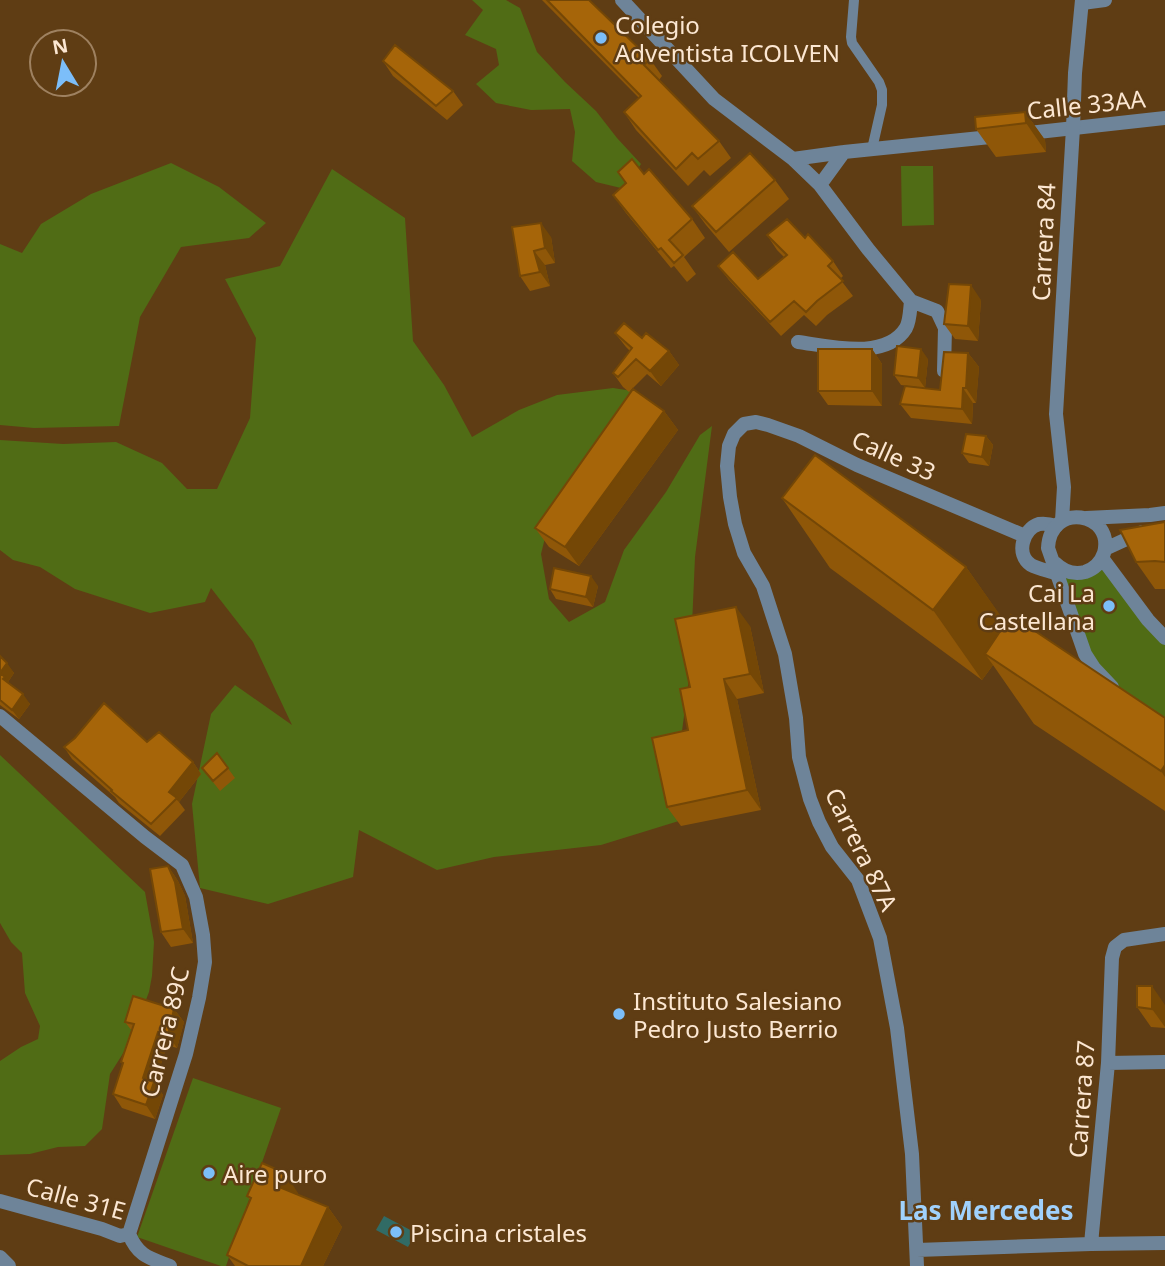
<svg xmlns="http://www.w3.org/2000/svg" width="1165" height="1266" font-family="'Noto Sans',sans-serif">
	<rect width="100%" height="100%" fill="#5f3d14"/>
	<path fill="#506c15" d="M472 0H506L520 8 537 52 565 82 596 111 617 138 641 164 625 189 596 182 572 161 575 132 570 109 531 110 496 103 476 84 499 65 496 49 465 35 483 10Z
		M171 163 219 187 266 223 249 238 181 247 140 317 119 426 34 428 0 425V244L22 253 41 224 91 194Z
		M901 166H933L934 225 902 226Z
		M332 169 405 218 413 341 444 385 472 437 519 410 557 395 613 388 639 392 601 456 549 522 541 554 549 599 569 622 605 602 624 550 666 492 700 435 712 426 695 557 690 671 680 746 682 820 601 845 494 857 437 870 359 830 353 877 268 904 200 888 192 804 211 714 235 685 292 725 253 642 211 588 205 602 150 613 75 589 40 567 13 560 0 550V440L63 444 116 442 162 463 187 489H217L250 418 256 338 225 279 280 266Z
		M1102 558 1165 638V723L1098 672 1055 563 1079 573Z
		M0 755 145 892 154 942 152 976 149 992 129 1044 110 1074 102 1129 85 1146 58 1147 30 1154 0 1155V1061L21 1047 38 1039 40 1026 25 993 22 953 11 942 0 923Z
		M193 1078 281 1108 226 1266H221L137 1237Z"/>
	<path fill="#316b65" d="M384 1216 416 1233 408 1247 376 1230Z"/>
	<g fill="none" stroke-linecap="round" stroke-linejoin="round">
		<path stroke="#6e8499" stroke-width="10" d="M854 0 851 37 852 43 879 82 882 90V105L872 149"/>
		<path stroke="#6e8499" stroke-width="14" d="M622 0 714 99 793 159 820 185 868 249 911 301C910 310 910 321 906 328 886 361 829 346 798 342
			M1082 3 1105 0
			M1020 134 1165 118
			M793 159 844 152 1000 136
			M820 185 844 152
			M911 301 937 311 945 328 944 371
			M1056 526C1050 524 1045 523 1039 524 1023 529 1015 554 1031 565 1038 569 1050 571 1058 574
			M0 716 145 837 182 865 196 897 203 935 205 962 199 998 186 1054 129 1234
			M1108 1063 1165 1062
			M0 1201 102 1229 120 1236 129 1234
			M129 1234C138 1256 149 1258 170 1266
			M1091 1244 1108 1063 1112 958 1115 947 1124 940 1165 934
			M917 1250 1091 1244 1165 1243
			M0 1257 9 1266
			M917 1266 912 1154 897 1028 880 938 858 880 832 847 819 822 810 799 799 757 796 718 785 654 763 586 744 553 735 524 730 497 727 466 729 446 734 434 744 424 756 422 768 425 799 436 857 465 1025 536"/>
		<path stroke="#6e8499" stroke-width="14" d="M1086 518 1150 515 1165 513
			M1062 521 1064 487 1056 414 1073 128 1075 73 1082 0
			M1105 549 1142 532
			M1102 558 1148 620 1165 638
			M1055 563C1063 571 1073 575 1085 572 1094 569 1101 562 1104 553 1115 512 1050 501 1048 548L1085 654 1094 668 1112 687"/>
	</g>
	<path fill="#8f5708" d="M542 0H589L650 59 662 76 659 80 719 141 731 158 710 176 704 170 688 186 636 130 624 112 639 98Z
		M383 61 453 91 463 105 447 120 393 76Z
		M1025 112 1045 140 1046 152 996 157 976 129Z
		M644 174 692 219 705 238 684 257 696 274 687 282 674 266 671 268 626 213 613 195Z
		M775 180 789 199 729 252 706 225 692 206Z
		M512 227 551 237 555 263 545 265 550 286 530 291 520 276Z
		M767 235 805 238 833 261 843 276 840 279 853 296 827 315 816 326 804 315 781 336 729 280 718 266 758 279 784 257 777 250Z
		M981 300 978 341 955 339 944 324Z
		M615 333 642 338 669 351 679 365 661 386 647 374 629 392 623 387 613 373 630 351 626 347Z
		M872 349 882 364V406L828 405 818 391Z
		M968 353 979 367 976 403H973L972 424 911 418 900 404 940 390Z
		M928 359 925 388 901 385 894 375Z
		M664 411 678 430 579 566 549 547 535 528Z
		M986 436 993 445 989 466 969 463 962 453Z
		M782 498 966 567 1006 624 1165 718V811L1034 724 993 665 982 680 830 568Z
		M1165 522V589H1155L1136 562Z
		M598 586 593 607 556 599 550 589Z
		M750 626 764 693 737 699 761 810 681 826 667 807 688 730Z
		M0 656 14 673 8 682 30 704 19 719 0 705Z
		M147 742 193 762 201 774 179 802 185 810 160 836 119 803 115 797 72 759 64 747Z
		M217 753 235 778 220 791 202 768Z
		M168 866 178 881 185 896 193 943 171 947 161 932Z
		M1165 1005V1028L1151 1027 1137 1007Z
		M174 1009 184 1022 177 1048 167 1045 155 1083 163 1095 155 1119 122 1108 113 1094 123 1064 121 1062 132 1031 125 1022Z
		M298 1193V1195L328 1207 342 1227 323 1266H235L227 1255 250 1200 247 1196Z"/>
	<path fill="#744706" d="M1025 112 1045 140 1046 152 1026 123Z
		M541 223 551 237 555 263 545 248Z
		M534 251 545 265 550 286 540 272Z
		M971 285 981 300 978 341 968 326Z
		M872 349 882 364V406L872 391Z
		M921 349 928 359 925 388 918 378Z
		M669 351 679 365 661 386 650 371Z
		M968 353 979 367 976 403 966 388Z
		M963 388 973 403 972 424 962 409Z
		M664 411 678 430 579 566 565 547Z
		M986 436 993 445 989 466 982 457Z
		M966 567 1015 636 985 654 993 665 982 680 933 610Z
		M591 576 598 586 593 607 586 597Z
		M736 607 750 626 764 693 750 674Z
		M7 663 14 673 8 682 10 689 0 673Z
		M724 679 737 699 761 810 747 790Z
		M23 694 30 704 19 719 12 710Z
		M193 762 201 774 179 802 169 792Z
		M1165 765V777L1161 771Z
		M168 866 178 881 185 896 193 943 183 929Z
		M1152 986 1165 1005V1027L1152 1009Z
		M174 1009 184 1022 177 1048 168 1035Z
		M158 1032 167 1045 155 1083 163 1095 155 1119 146 1105 143 1078Z
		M285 1173 298 1193 293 1206 279 1187Z
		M328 1207 342 1227 323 1266H301Z"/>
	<path fill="#a66509" stroke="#744706" stroke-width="2" d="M547 0H589L650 59 644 65 719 141 698 159 692 153 676 169 624 112 641 96Z
		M395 45 453 91 436 106 383 61Z
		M1025 112 1026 123 976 129 975 117Z
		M750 153 775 180 716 232 692 206Z
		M632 159 644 174 649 169 692 219 669 240 683 255 674 263 661 248 658 250 613 195 626 183 618 172Z
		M787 219 805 238 808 234 833 261 828 266 843 281 817 301 806 312 794 301 770 322 718 266 733 252 758 279 787 255 767 235Z
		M541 223 545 248 534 251 540 272 520 276 512 227Z
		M949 284 971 285 968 326 944 324Z
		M624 323 642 338 646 333 669 351 650 371 636 359 618 377 613 373 632 348 615 333Z
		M897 346 921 349 918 378 894 375Z
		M818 349H872V391H818Z
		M944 352 968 353 966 388H963L962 409 900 404 905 386 940 390Z
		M633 389 664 411 565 547 535 528Z
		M966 434 986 436 982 457 962 453Z
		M815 455 966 567 933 610 782 498Z
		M1165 522V562L1155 561 1136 562 1120 530Z
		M554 568 591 576 586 597 550 589Z
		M736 607 750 674 724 679 747 790 667 807 652 738 688 730 680 689 690 687 675 619Z
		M1011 615 1165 718V765L1161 771 985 654Z
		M0 656 7 663 0 673Z
		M0 673 5 677 3 679 23 694 12 710 0 700Z
		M104 703 147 742 159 732 193 762 169 792 177 798 151 824 111 791 112 790 64 747 75 738Z
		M217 753 228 768 213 781 202 768Z
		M168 866 175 882 183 929 161 932 150 869Z
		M1137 986H1152V1009L1137 1007Z
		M133 996 174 1009 168 1035 158 1032 143 1078 154 1082 146 1105 113 1094 123 1063 121 1062 134 1024 125 1022Z
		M262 1163 285 1173 279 1187 328 1207 301 1266H248L227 1255 251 1198 247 1196Z"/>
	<g fill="#7cbef9" stroke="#5f3d14" stroke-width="2.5">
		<circle cx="601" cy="38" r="7"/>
		<circle cx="1109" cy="606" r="7"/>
		<circle cx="619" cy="1014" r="7"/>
		<circle cx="209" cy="1173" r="7"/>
		<circle cx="396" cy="1232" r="7"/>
	</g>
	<g text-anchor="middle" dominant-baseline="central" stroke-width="5" stroke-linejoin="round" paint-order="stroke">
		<g font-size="24" fill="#fce7d2" stroke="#5f3d14" text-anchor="start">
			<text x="615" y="24">Colegio<tspan x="615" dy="28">Adventista ICOLVEN</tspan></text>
			<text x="1095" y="592" text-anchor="end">Cai La<tspan x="1095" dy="28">Castellana</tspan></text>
			<text x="633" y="1000">Instituto Salesiano<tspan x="633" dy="28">Pedro Justo Berrio</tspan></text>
			<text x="223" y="1173">Aire puro</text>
			<text x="410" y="1232">Piscina cristales</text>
		</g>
		<g font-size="24" fill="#fce7d2" stroke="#5f3d14">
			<text transform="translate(1086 104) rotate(-6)">Calle 33AA</text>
			<text transform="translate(1043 242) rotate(-87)">Carrera 84</text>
			<text transform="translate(894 455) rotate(24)">Calle 33</text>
			<text transform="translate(862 849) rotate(64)">Carrera 87A</text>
			<text transform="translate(164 1032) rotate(-76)">Carrera 89C</text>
			<text transform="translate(1081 1099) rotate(-86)">Carrera 87</text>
			<text transform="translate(76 1198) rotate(15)">Calle 31E</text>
		</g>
		<g font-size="26" font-weight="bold" fill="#a0d1fc" stroke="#5f3d14">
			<text x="986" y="1210">Las Mercedes</text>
		</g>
	</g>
	<g transform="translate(63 63) rotate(350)"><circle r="33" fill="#5f3d14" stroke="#9e8160" stroke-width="2"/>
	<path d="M0-5L12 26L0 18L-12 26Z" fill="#7cbef9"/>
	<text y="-10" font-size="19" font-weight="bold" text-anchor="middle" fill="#fce7d2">N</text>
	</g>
</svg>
